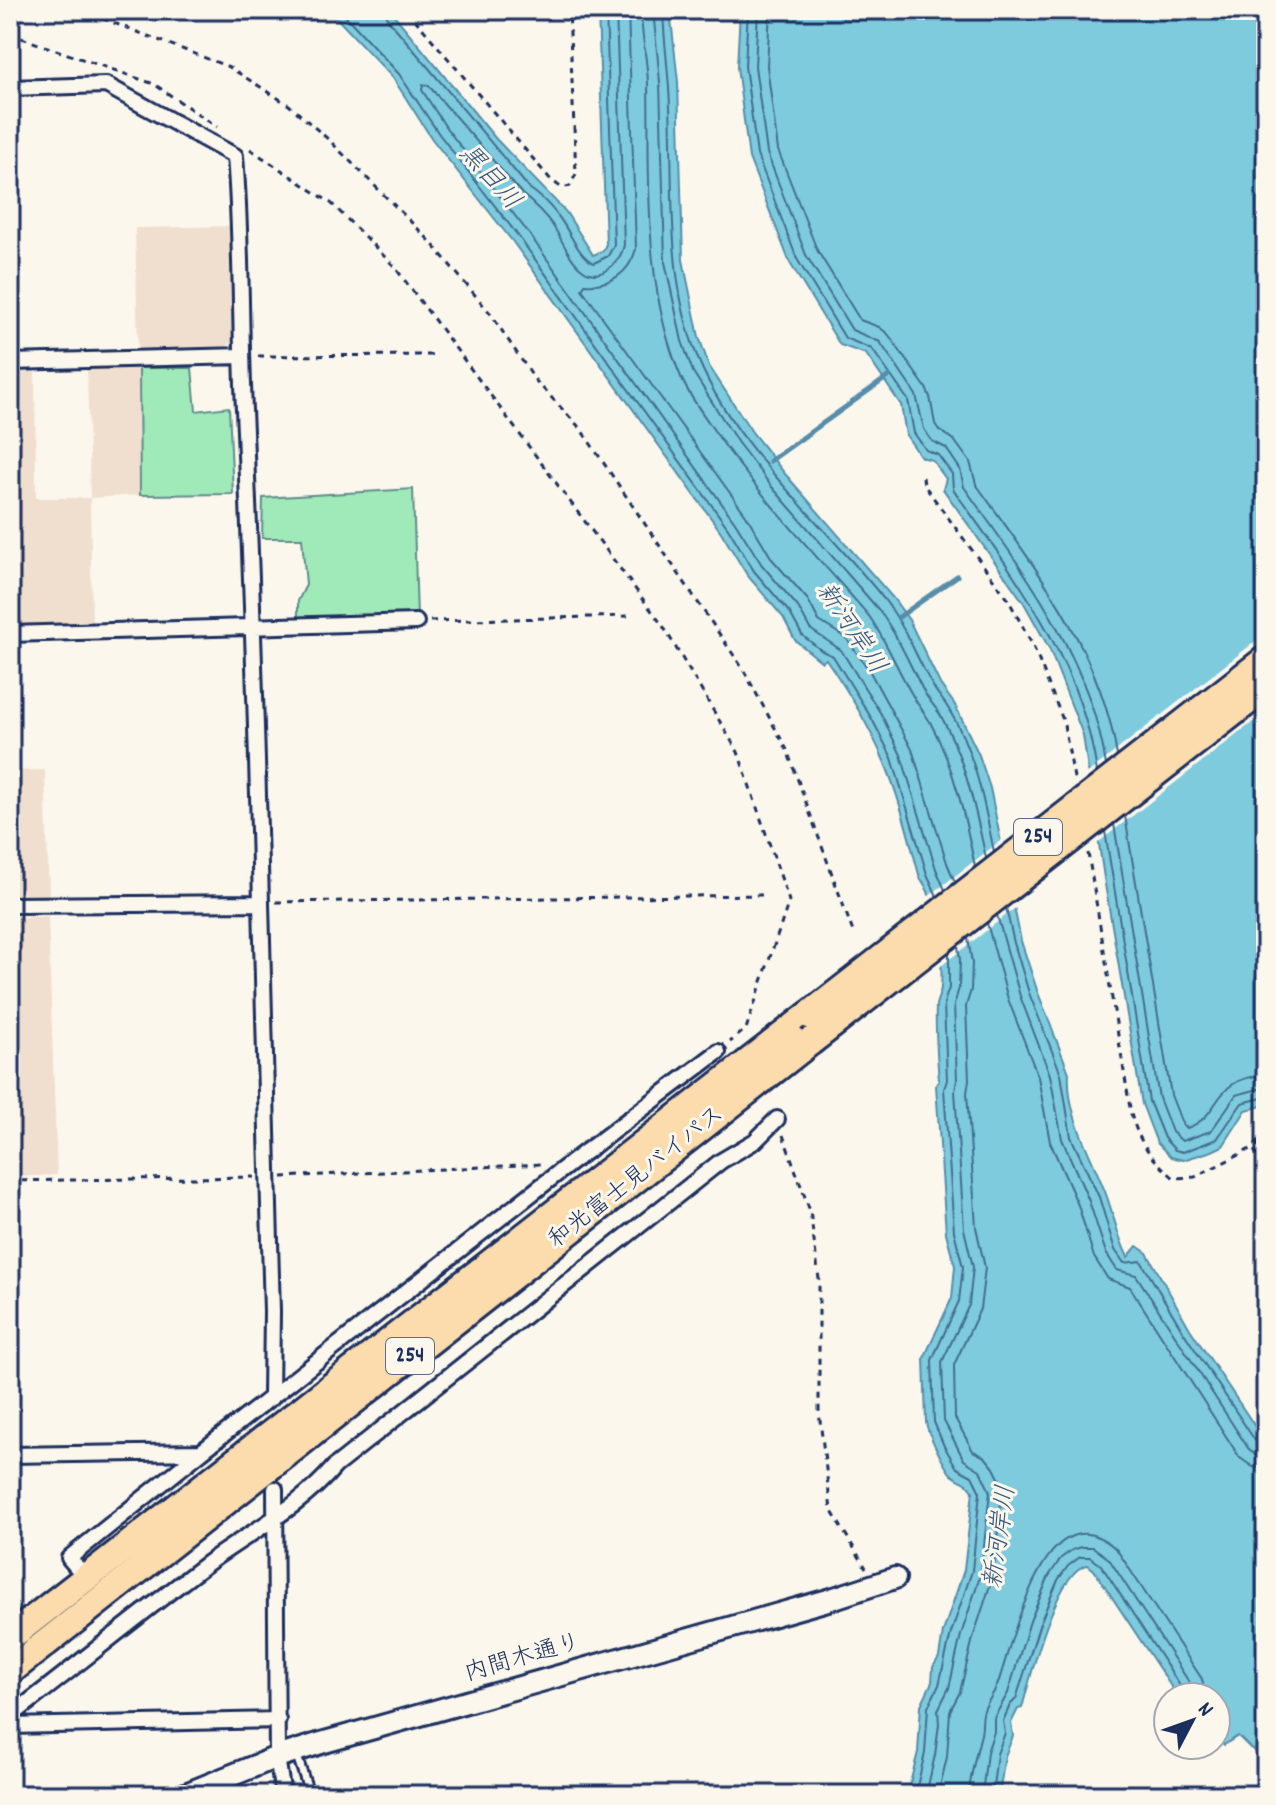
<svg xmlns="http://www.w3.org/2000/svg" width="1276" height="1805" font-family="Dekko,'Klee One',sans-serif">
	<rect width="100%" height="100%" fill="#fbf7ec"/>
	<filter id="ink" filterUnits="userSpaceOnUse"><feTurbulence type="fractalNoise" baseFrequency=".0125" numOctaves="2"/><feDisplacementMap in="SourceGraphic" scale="16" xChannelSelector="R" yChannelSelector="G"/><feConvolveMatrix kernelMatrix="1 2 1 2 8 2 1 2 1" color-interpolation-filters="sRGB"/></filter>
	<g filter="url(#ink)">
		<path fill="#f0dfcf" d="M234 226 237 338 222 351 138 352 135 228Z
			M139 368 140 495 90 498 92 627 10 628V370L35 369 36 498H90L87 369Z
			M45 770 49 896 10 898V771Z
			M48 916 57 1175 12 1177 10 1175V918Z"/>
		<path fill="#a0eab9" stroke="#5e8c8c" stroke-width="2" d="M139 368H192L196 411 229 407 233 494 140 495Z
			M413 489 417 617 302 619 298 616V601L306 585 302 538H262L263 498Z"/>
		<path fill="#7ecbdd" stroke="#568daa" stroke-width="2" d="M329 10H390L496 139 566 212 593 255 603 251 606 244 598 10H670L678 82 683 260 699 337 709 366 752 432 786 475 893 598 909 620 940 684 955 705 979 755 990 788 1021 941 1037 990 1069 1073C1066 1117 1093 1157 1107 1197 1114 1217 1118 1238 1128 1257L1137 1246 1147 1253 1190 1329 1266 1443V1757L1250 1748 1238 1736 1224 1745 1216 1735V1697H1178L1094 1570 1088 1565C1057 1567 1030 1679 1022 1708L1018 1709 1011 1723 1013 1736 1005 1756 999 1795H907L918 1752 921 1705 932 1682 933 1667 939 1657 943 1632 964 1570 973 1491C965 1479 962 1483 952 1475 946 1470 927 1432 926 1422L924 1358 952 1298 955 1266 946 1233 936 1085 939 1081C937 1056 935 1030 936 1005 937 999 941 993 941 987 943 963 937 897 920 878 909 839 900 798 884 761 869 725 848 691 826 659L822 662 795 640 783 617 747 575 721 532 513 242 432 139 393 78Z
			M740 10H1266V1105L1246 1110 1223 1146 1212 1151 1183 1160 1171 1157 1157 1143 1142 1104 1104 878 1083 735 1049 648 1024 603 943 489 946 479 932 460 921 457 906 435 901 405 866 354 840 345 790 263 749 158 737 67Z"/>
		<path fill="#fbf7ec" d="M1266 633V712L1095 845 1085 775Z
			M1004 838 1018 906 937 969 938 962 925 899Z"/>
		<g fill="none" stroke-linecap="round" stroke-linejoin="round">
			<path stroke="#436d91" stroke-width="2" d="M340 10 399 74 439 134 519 237 728 528 754 571 790 613 802 635 822 651 833 656 872 719 892 758 927 874 937 896
				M385 10 387 18 529 188C541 196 549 204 558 216 569 229 578 257 594 263L608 256 614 245 606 10
				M616 10 624 245C620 263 600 283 582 269 569 259 562 239 553 226 544 213 534 204 522 194L429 86 423 85 422 90 447 129 527 231 735 522 762 565 798 607 810 629 841 650 881 714 901 755 936 869 945 890
				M628 10 636 249C629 274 610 286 585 284L582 289 746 515 772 559 808 600 819 621 846 638 869 670 912 749 947 863 955 882
				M641 10C641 34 647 58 648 83 650 180 642 285 681 377 689 396 702 412 713 429 759 496 816 555 869 616 887 642 898 671 914 698 919 707 927 715 931 724 955 769 965 817 975 867
				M653 10 660 82 665 262 682 341 693 372 738 443 772 487 878 609C897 634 909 663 923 690 928 700 936 707 941 716 966 761 975 809 986 858
				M663 10C664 42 669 74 670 107 674 193 665 289 703 370 743 457 829 528 887 603 907 629 917 660 934 688 938 695 944 701 948 708 975 751 984 802 994 852
				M748 10 745 66 757 155 797 259 845 338 872 349 908 400 914 433 926 450 938 455 952 474 953 489C1016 578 1081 661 1097 772
				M758 10 755 66 767 153 806 255 852 330 880 342 916 395 924 429 932 441 946 448 960 469 964 487C1025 573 1090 658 1106 765
				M770 10 767 66 778 150 817 250 860 320 879 327 888 334 926 388 930 397 935 424 939 430 954 440 970 462 976 484C1035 567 1102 653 1117 756
				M1125 816 1171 1095 1183 1126 1187 1128C1224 1115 1210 1078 1266 1075
				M1114 824 1159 1098 1172 1132 1182 1141 1211 1131 1236 1095 1266 1087
				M1105 831 1149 1101 1164 1138 1175 1150 1183 1152 1217 1139 1242 1103 1266 1097
				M1006 908 1014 943 1029 993 1061 1074 1071 1137 1099 1197 1115 1250 1124 1263 1141 1261 1184 1333 1256 1442 1266 1446
				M997 915 1020 996 1050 1075 1062 1139 1089 1201 1106 1253 1117 1270 1136 1275 1248 1448 1255 1455 1266 1457
				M987 923 1008 999 1038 1077 1050 1142 1078 1205 1094 1257 1108 1279 1130 1287 1240 1458 1253 1467 1266 1469
				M915 1795 925 1753 928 1707 939 1685 951 1633 972 1571 980 1492 972 1476 957 1468 944 1446 934 1422 932 1360 959 1301 963 1267 954 1231 944 1089 947 1080 944 1003 949 988V953
				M926 1795 935 1755 939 1724 938 1710 949 1688 961 1635 981 1573 990 1492 980 1470 964 1460 944 1421 942 1362 969 1305 973 1267 964 1229 955 1091 957 1080 954 1005 959 988 960 960 958 946
				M938 1795 947 1757 950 1711 960 1692 973 1638 993 1576 1002 1492 1000 1480 994 1468 985 1457 973 1451 955 1418 954 1365 980 1309 985 1268 976 1227 967 1093 969 1080 966 1006 971 990 972 963 968 938
				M969 1795C970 1774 976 1755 981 1734 983 1726 981 1718 984 1710 988 1700 995 1692 998 1683 1013 1642 1046 1483 1117 1550L1202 1679 1206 1697
				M982 1795 987 1752 994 1732V1718L1008 1693 1030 1621 1049 1576 1061 1558 1072 1550 1082 1547H1093L1109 1559 1191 1685 1194 1697
				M992 1795 997 1754 1005 1733 1003 1721 1010 1705 1016 1699 1040 1623 1058 1580 1068 1566 1080 1557H1090L1101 1565 1182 1689 1184 1697"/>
			<path stroke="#568daa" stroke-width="5" d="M770 461 889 376
				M899 617 957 576"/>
			<g stroke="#1b2f5e" stroke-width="13">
				<path id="lane" d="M296 1753 310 1795"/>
			</g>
			<g stroke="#1b2f5e" stroke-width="20">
				<path id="street" d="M10 88 106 85 235 156C242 241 240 325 244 410 258 710 263 1011 272 1311L271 1398
					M10 362 242 356
					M10 634 416 622
					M10 905 261 903
					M10 1455 201 1452 572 1162 718 1052
					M275 1489 277 1757 283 1795
					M86 1578 69 1558 201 1452
					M278 1720 11 1726 12 1715C77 1665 140 1614 205 1565 249 1532 299 1509 335 1466L721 1161 755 1141 777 1119"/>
			</g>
			<g stroke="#1b2f5e" stroke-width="26">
				<path id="secondary" d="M183 1795 277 1757 321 1743 828 1600 895 1578"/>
			</g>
			<g stroke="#1b2f5e" stroke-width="32">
				<path id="highway" d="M10 1637 809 1015
					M10 1671 810 1042"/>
			</g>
			<path stroke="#1b2f5e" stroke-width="3" stroke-dasharray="6 6" stroke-linecap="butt" d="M80 10 229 67 289 105 329 140 429 240 490 313 535 380 580 428 743 669 787 750 853 932
				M407 10 551 180 562 188 570 186 576 174 569 10
				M10 34 154 84 217 127
				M250 149 331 203 394 266 663 626 738 752 789 901 746 1029 730 1042
				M258 356 432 355
				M923 477 924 485 1008 599 1033 646 1063 720 1075 783
				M430 621 631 616
				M1088 853 1131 1114C1140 1144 1150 1157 1174 1178L1195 1177 1266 1141
				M276 902 762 895
				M1266 1131 1260 1137 1253 1149 1266 1166
				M783 1135 810 1211 819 1279V1412L831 1510 866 1568
				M282 1177 542 1164
				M10 1181 254 1177"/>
			<use href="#lane" stroke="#fbf7ec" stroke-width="7"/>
			<use href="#street" stroke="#fbf7ec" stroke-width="14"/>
			<use href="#secondary" stroke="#fbf7ec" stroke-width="20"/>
			<use href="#highway" stroke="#fcdcac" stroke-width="26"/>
			<g stroke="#1b2f5e" stroke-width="32" stroke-linecap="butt">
				<path id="highway-bridge" d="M809 1015 1266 659
					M810 1042 1266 687"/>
			</g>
			<use href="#highway-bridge" stroke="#fcdcac" stroke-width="26"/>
		</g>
	</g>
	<g text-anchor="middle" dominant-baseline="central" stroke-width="6" stroke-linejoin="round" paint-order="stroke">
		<g fill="#fbf7ec" stroke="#5e6b89" stroke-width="2">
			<rect x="1014" y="819" width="48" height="36" rx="6"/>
			<rect x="386" y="1338" width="48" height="36" rx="6"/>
		</g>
		<g font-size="22" font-weight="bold" fill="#1b2f5e">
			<text x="1038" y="837">254</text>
			<text x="410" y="1356">254</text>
		</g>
		<g font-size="24" fill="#1b2f5e" stroke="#fbf7ec">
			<text transform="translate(637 1178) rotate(-38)">和光富士見バイパス</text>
			<text transform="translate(523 1659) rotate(-16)">内間木通り</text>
		</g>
		<g font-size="26" font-style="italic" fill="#34567e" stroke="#fbf7ec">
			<text transform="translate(489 178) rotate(48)">黒目川</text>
			<text transform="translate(850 629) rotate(56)">新河岸川</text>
			<text transform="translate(1001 1537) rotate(-82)">新河岸川</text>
		</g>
	</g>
	<rect width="1276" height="1805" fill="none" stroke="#fbf7ec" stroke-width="40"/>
	<rect x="20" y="20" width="1236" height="1765" fill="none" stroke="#1b2f5e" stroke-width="3" filter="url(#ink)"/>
	<g transform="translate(1192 1721) rotate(49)"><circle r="38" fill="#fbf7ec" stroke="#a1a7b3" stroke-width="2"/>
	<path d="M0-6L14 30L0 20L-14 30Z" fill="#1b2f5e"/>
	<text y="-12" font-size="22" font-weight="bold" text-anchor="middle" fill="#1b2f5e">N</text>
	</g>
</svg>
